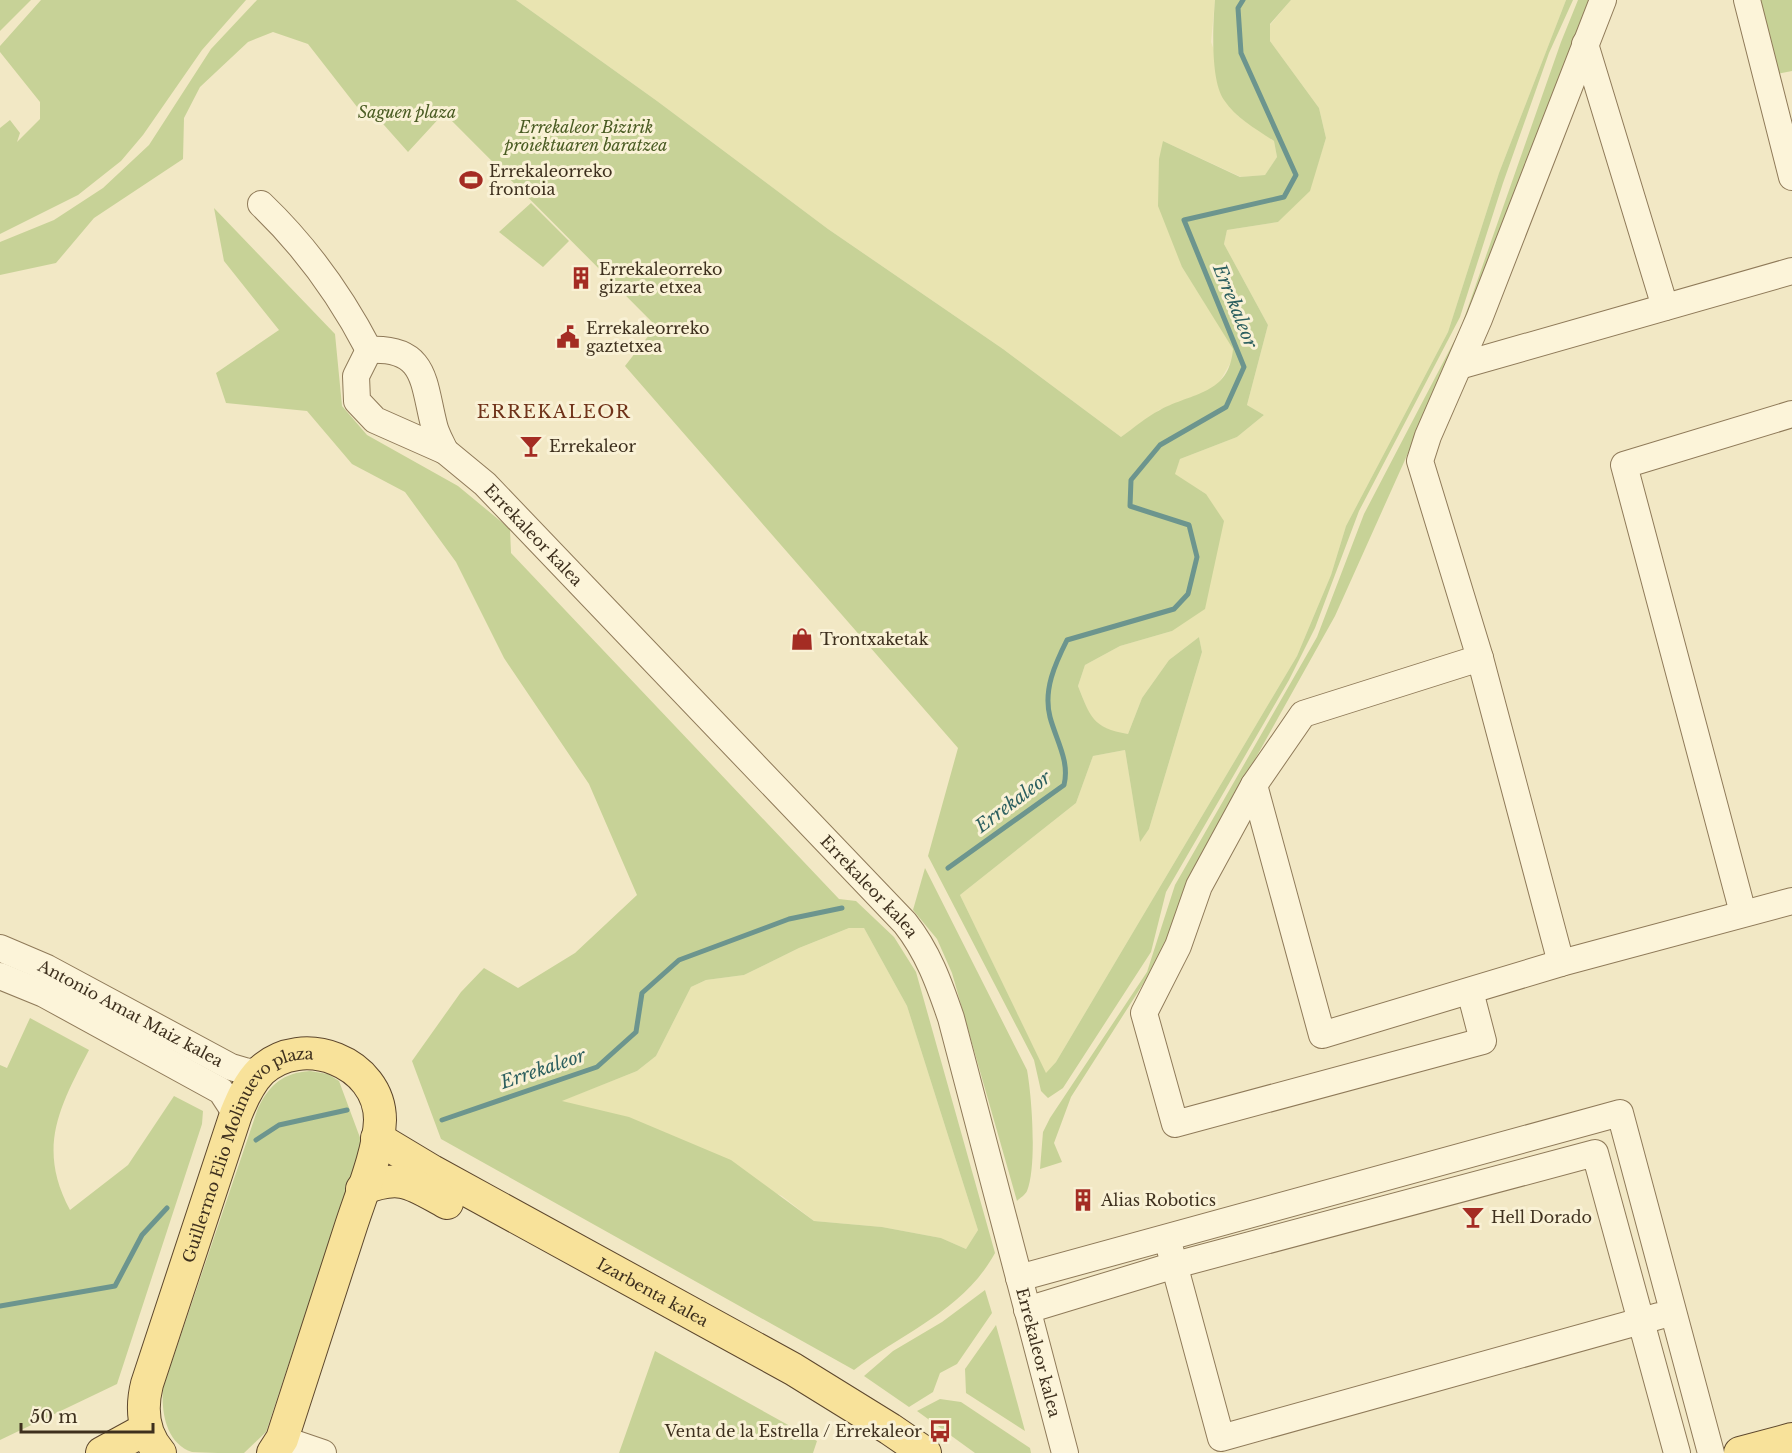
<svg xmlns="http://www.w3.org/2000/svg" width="1792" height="1453" font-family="'Libre Baskerville',serif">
	<rect width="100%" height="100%" fill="#f2e8c5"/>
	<path fill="#e9e4b1" d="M516 0H1215L1211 42 1238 116 1274 141 1277 157 1265 175 1241 177 1163 141 1182 267 1234 349 1232 360 1216 388 1159 410 1121 437 1003 349 828 229 657 101Z
		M1291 0H1566L1499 173 1448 332 1346 526 1331 575 1297 656 1056 1062 1046 1074 960 895 1076 803 1093 756 1125 750 1140 841 1149 829 1202 652 1199 637 1169 660 1142 698 1128 734 1112 732 1091 719 1078 686 1085 665 1120 646 1172 631 1206 494 1174 474 1180 459 1237 437 1264 415 1247 405 1268 325 1224 244 1227 230 1278 222 1309 191 1326 138 1319 108 1270 41V25Z
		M849 928H864L907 1006 978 1230 966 1249 941 1238 882 1227 814 1221 782 1196 561 1101 637 1071 656 1056 691 987 706 980 744 975 799 948Z"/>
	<path fill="#c7d297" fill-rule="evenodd" d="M0 0H31L0 31Z
		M41 0H246L202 50 143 135 121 161 78 195 0 234V128L10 120 20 133 17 142 40 119V102L0 52V46Z
		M257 0H516L657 101 828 229 1003 349 1121 437C1134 428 1146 417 1160 410 1193 392 1229 395 1233 349L1182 267 1158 206 1159 159 1163 141 1240 177 1265 175 1277 157 1274 141C1256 129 1236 118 1224 100 1210 80 1213 24 1215 0H1291L1270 24V41L1319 108 1326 138 1310 191 1278 222 1227 230 1224 244 1268 325 1247 405 1264 415 1237 437 1180 459 1175 474 1206 494 1224 521 1205 609 1172 631 1120 646 1085 665 1078 686C1090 716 1092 728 1128 734L1142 698 1169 660 1199 637 1202 652 1149 829 1140 842 1125 750 1093 756 1076 803 960 895 1046 1073 1056 1062 1297 656 1331 575 1346 526 1448 332 1499 173 1566 0H1573L1549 53 1503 183 1460 317 1359 511 1315 628 1289 680 1166 892 1151 952 1063 1088 1048 1098 1041 1091 1034 1060 928 856 958 748 625 366 656 326 438 107 443 114 408 152 368 107 361 112 308 44 273 32 248 42 200 87 184 118 183 159 94 218 56 263 0 275V242L54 220 103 188 149 145 211 49Z
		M1578 0H1589L1461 335 1335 616 1235 795 1177 909 1166 948 1071 1097 1054 1143 1062 1162 1040 1169 1043 1132 1050 1118 1147 972 1175 885 1317 637 1364 514 1460 330 1561 42Z
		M1756 0H1792V71L1777 74Z
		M531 203 569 241 543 267 499 232Z
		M214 208 335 334 342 406 367 435 458 486 510 529 511 553 839 899 856 901 894 937 916 972 995 1253C964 1310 904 1332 854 1370L441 1139 412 1061 461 992 484 968 518 988 575 953 637 895 589 784 504 658 456 562 405 492 352 464 307 411 226 403 216 373 279 330 224 261ZM849 928H864L907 1006 978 1230 966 1249 941 1238 882 1227 814 1221 731 1160 629 1117 562 1101 637 1071 656 1056 691 987 706 980 744 975 799 948Z
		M925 868 1027 1070C1032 1097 1037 1166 1027 1191 1025 1195 1020 1198 1017 1201L952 973 937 939 913 910Z
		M30 1018 89 1050C59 1108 37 1148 70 1210L128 1165 174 1096 203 1111 202 1124 117 1384 0 1440V1065L7 1068Z
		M310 1071 328 1074 339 1081 362 1143 266 1432 244 1453C229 1453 206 1453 192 1452 166 1443 161 1412 163 1388L258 1108C270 1084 283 1073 310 1071Z
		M985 1290 992 1313 957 1364 940 1373 933 1392 909 1407 864 1376 893 1351 942 1322Z
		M996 1325 1025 1431 966 1393 965 1369Z
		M655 1351 817 1441 813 1453H619Z
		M940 1399 961 1402 1030 1448 1031 1453H975L917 1411Z"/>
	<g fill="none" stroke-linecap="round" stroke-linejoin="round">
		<path stroke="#6c958e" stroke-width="5" d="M948 868 1064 785C1070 761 1056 740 1050 717 1043 690 1055 664 1067 640L1174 609 1188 594 1197 557 1189 525 1130 506 1131 480 1160 445 1226 407 1244 367 1184 220 1284 197 1296 175 1241 53 1238 8 1243 0
			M442 1120 597 1067 636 1032 642 993 679 960 789 919 842 908
			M256 1140 279 1125 347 1110
			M0 1306 115 1286 142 1235 167 1208"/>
		<g stroke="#8f7a59" stroke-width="28">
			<g id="minor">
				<path d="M1747 0 1792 177"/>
				<path d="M1585 44 1665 307"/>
				<path d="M261 204C306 247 341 296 369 350"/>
				<path id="s1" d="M369 350 356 376 357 401 375 420 445 451 485 484 905 923C928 952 939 983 951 1018L1065 1453"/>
				<path d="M369 350C427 347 423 383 434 425 436 434 441 442 445 451"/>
				<path d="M1459 366 1792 271"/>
				<path d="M1480 658 1420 461 1428 436 1479 319 1603 0"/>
				<path d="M1254 785 1322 1035 1561 963 1792 901"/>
				<path d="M1743 913 1624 465 1792 414"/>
				<path id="s2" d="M0 948 47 968 231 1067 248 1072 262 1070"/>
				<path d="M0 976 44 994 221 1091 236 1114"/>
				<path d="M1470 991 1483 1041 1175 1124 1144 1013 1178 946 1199 886 1254 785 1303 714 1480 658 1561 963"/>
				<path d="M1170 1249 1221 1438 1659 1316"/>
				<path d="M1019 1278 1620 1113 1711 1453"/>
				<path d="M1027 1310 1175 1265 1595 1153 1677 1453"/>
				<path d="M282 1439 323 1453"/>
			</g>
		</g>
		<g stroke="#5d472d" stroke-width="34">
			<g id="major">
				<path id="s3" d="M377 1138 432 1171 793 1369 890 1429 925 1453"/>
				<path d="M362 1189C402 1173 412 1184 447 1203"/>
				<path d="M102 1453 146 1429"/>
				<path id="s4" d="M160 1453C143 1434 141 1408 147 1384L236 1114C242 1099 249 1083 261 1071 302 1032 380 1062 380 1120 379 1152 361 1195 351 1226 328 1297 305 1368 282 1439L273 1453"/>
				<path d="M1740 1453 1792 1439"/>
			</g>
		</g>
		<use href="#minor" stroke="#fcf4d9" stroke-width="26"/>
		<use href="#major" stroke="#f8e29a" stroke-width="32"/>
	</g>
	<defs>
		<g id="stadium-bare" transform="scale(1.8)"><path d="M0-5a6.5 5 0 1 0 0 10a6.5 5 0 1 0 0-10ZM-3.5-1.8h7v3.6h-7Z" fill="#a42c23" stroke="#f9f1d5" stroke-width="2.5" paint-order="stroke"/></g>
		<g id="building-bare" transform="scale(1.8)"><path d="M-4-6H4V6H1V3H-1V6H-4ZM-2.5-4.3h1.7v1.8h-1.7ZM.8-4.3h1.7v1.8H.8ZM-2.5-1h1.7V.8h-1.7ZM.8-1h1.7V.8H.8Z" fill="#a42c23" stroke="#f9f1d5" stroke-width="2.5" paint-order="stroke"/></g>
		<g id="civic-bare" transform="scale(1.8)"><path d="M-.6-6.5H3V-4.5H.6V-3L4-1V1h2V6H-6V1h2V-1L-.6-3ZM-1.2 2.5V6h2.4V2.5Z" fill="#a42c23" stroke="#f9f1d5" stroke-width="2.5" paint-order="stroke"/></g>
		<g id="bar-bare" transform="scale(1.8)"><path d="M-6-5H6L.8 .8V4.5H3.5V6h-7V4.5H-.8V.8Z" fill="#a42c23" stroke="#f9f1d5" stroke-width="2.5" paint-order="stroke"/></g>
		<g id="shop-bare" transform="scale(1.8)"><path d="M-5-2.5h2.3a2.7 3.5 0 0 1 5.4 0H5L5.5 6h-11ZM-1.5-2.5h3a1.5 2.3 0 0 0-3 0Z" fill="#a42c23" stroke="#f9f1d5" stroke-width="2.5" paint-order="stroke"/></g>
		<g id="bus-bare" transform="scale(1.8)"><path d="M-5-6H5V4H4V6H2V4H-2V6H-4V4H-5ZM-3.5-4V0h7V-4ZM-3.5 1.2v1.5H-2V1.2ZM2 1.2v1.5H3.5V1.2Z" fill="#a42c23" stroke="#f9f1d5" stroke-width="2.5" paint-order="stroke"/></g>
	</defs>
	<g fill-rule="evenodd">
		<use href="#stadium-bare" x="471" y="180"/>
		<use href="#building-bare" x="581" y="278"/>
		<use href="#civic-bare" x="568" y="337"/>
		<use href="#bar-bare" x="531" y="446"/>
		<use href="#shop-bare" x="802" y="639"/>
		<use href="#building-bare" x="1083" y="1200"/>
		<use href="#bar-bare" x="1473" y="1217"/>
		<use href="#bus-bare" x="940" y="1431"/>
	</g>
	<g text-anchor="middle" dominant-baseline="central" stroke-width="6" stroke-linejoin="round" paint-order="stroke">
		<g font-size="16" font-style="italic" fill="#4a5c23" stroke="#f9f1d5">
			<text x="407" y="112">Saguen plaza</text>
			<text x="586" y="127">Errekaleor Bizirik<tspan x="586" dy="18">proiektuaren baratzea</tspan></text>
		</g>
		<g font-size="16" fill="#3e301e" stroke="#f9f1d5" text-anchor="start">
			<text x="489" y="171">Errekaleorreko<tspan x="489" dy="18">frontoia</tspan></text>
			<text x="599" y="269">Errekaleorreko<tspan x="599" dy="18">gizarte etxea</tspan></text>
			<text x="586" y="328">Errekaleorreko<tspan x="586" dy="18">gaztetxea</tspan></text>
			<text x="549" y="446">Errekaleor</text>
			<text x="820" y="639">Trontxaketak</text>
			<text x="1101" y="1200">Alias Robotics</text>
			<text x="1491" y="1217">Hell Dorado</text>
			<text x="922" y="1431" text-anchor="end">Venta de la Estrella / Errekaleor</text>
		</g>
		<g font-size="16" fill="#3e301e" stroke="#f9f1d5">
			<text stroke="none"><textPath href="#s1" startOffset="279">Errekaleor kalea</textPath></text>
			<text stroke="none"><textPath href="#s1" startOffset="765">Errekaleor kalea</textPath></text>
			<text stroke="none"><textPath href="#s2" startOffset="146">Antonio Amat Maiz kalea</textPath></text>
			<text stroke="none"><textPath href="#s4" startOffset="333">Guillermo Elio Molinuevo plaza</textPath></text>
			<text stroke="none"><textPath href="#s3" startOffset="316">Izarbenta kalea</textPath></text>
			<text stroke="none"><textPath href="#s1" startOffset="1268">Errekaleor kalea</textPath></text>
		</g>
		<g font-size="18" font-style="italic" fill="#2c5f5f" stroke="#f9f1d5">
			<text transform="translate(1235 306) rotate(68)">Errekaleor</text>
			<text transform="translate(1013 802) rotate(-37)">Errekaleor</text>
			<text transform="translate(543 1069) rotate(-19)">Errekaleor</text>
		</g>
		<g font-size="18" letter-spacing="1.5" fill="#6f3219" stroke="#f9f1d5">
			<text x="554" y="412">ERREKALEOR</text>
		</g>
	</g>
	<path d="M21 1423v9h132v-9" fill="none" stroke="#3e301e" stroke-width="3"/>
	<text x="30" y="1423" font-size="18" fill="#3e301e" stroke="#f9f1d5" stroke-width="4.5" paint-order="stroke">50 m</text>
</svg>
